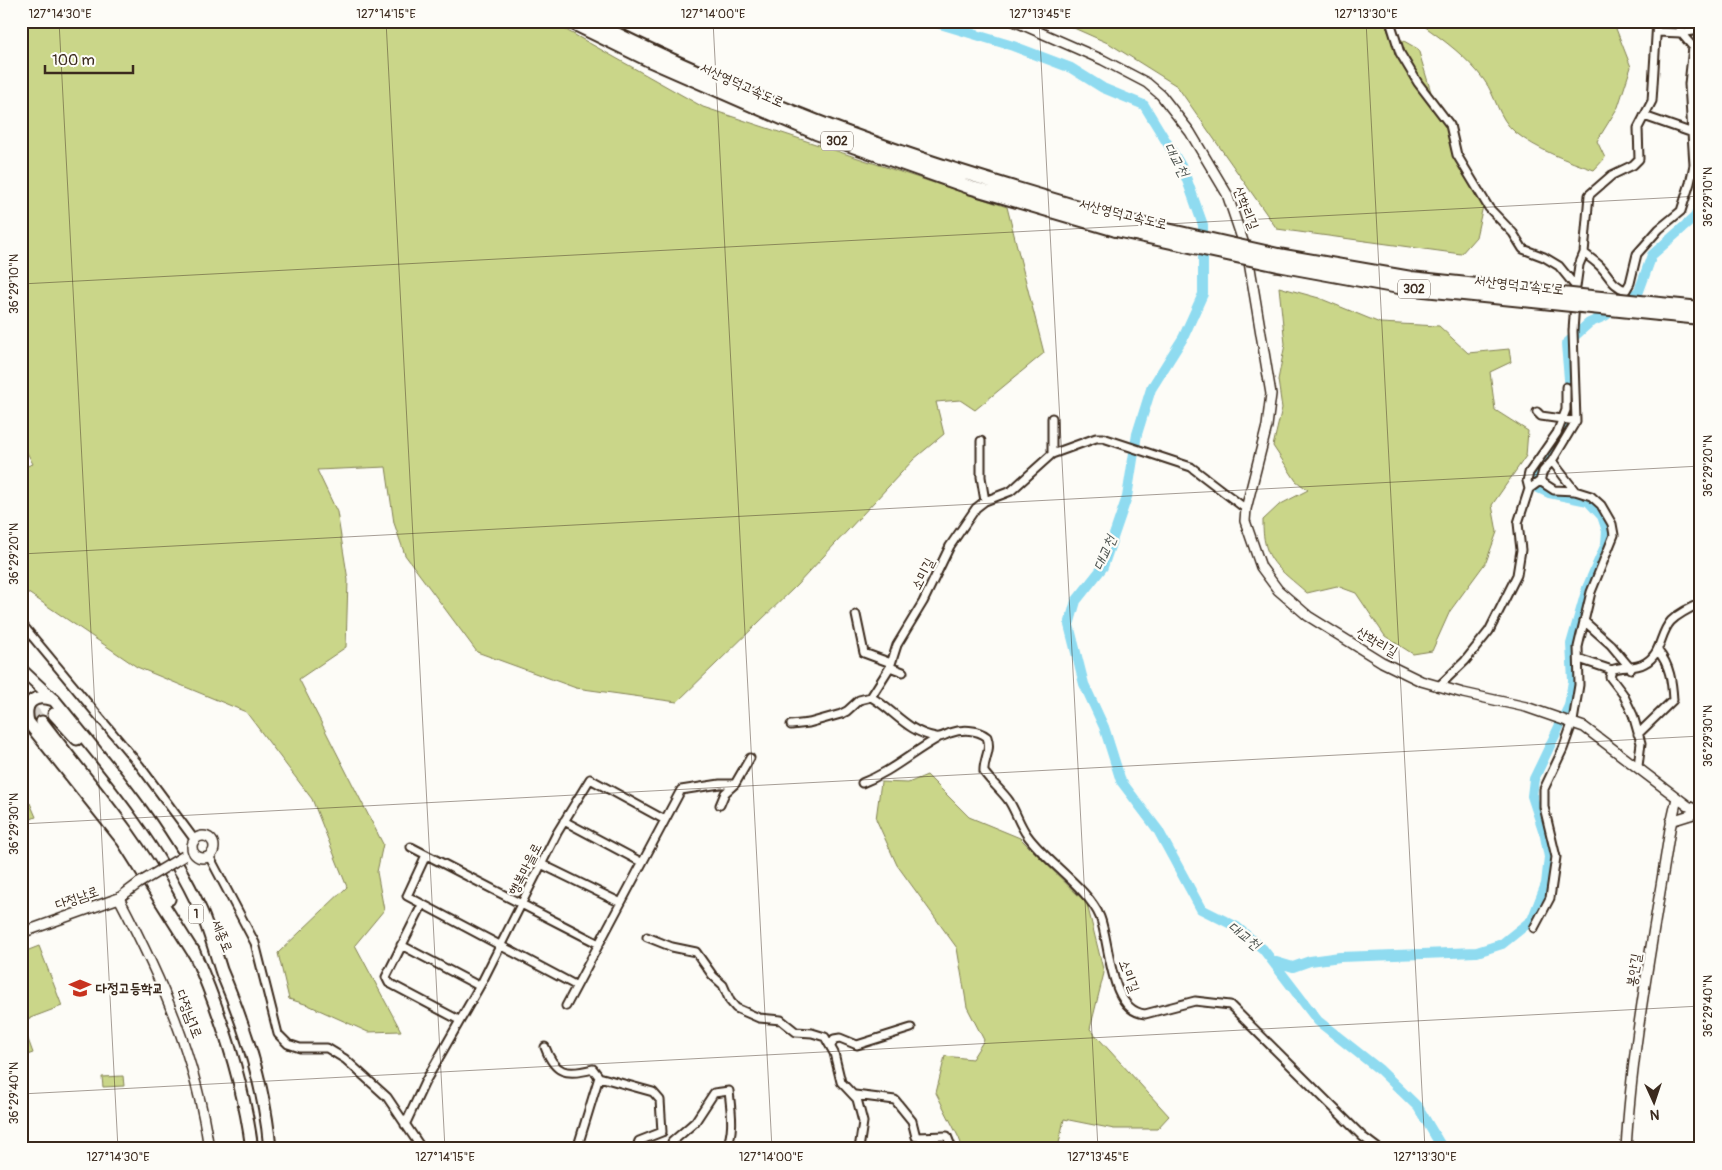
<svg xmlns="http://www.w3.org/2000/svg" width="1722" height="1170" font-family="Pangolin,'Poor Story',sans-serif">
	<rect width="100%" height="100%" fill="#fdfcf7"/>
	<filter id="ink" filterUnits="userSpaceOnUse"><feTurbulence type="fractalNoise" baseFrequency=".02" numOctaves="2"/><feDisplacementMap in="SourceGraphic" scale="10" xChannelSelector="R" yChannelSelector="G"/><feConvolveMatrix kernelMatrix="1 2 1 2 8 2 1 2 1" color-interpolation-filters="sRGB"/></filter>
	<g filter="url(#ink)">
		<path fill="#cad689" stroke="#828054" d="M21 21H550L703 107 1007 207 1044 353 975 410 960 400 936 402 944 434 914 459 796 586 677 702 576 688 477 652 405 555 394 523 386 467 317 470 337 512 348 580 346 647 299 679 383 844 377 872 384 910 355 945 401 1031 368 1032 308 1005 289 999 278 953 347 887 312 799 246 712 137 667 21 588V468L33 464 21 441Z
			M1058 21H1386L1388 32 1418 49 1431 92 1455 124 1454 154 1483 206 1476 237 1461 254 1277 229 1177 86 1110 44Z
			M1423 21H1613L1631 67 1618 107 1597 141 1605 158 1594 170C1568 161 1537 150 1515 132 1498 118 1496 96 1484 80 1468 58 1445 41 1424 26Z
			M1279 287 1319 298 1380 323 1439 326 1468 353 1509 349 1511 362 1490 372 1495 410 1528 431 1526 456 1492 505 1497 532 1486 562 1450 611 1432 651 1413 654 1385 636 1356 593 1337 586 1307 593C1279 568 1262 561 1263 520L1279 505 1308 490 1296 481 1273 446 1282 408 1278 380 1285 344Z
			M927 775 969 817 1020 838 1087 904 1104 973 1090 1029 1169 1116 1157 1129H1114L1064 1119 1059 1143 1065 1149H963L959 1138 936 1093 945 1056 972 1059 984 1040 967 1007 957 948 897 865 876 819 881 782 908 783Z
			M30 803 36 817 21 823V807Z
			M39 946 62 1006 25 1020 21 1011V953Z
			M21 1020 33 1053 21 1057Z
			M123 1076 124 1086 103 1087 102 1077Z"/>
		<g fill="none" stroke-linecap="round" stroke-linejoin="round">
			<path stroke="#8fdbf0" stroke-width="10" d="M930 21 1013 46 1071 68 1103 88 1144 105 1183 169 1203 225V294L1183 338 1151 389 1137 434 1127 497 1103 567 1076 601 1069 625 1084 684 1104 727 1121 781 1158 830 1201 909 1237 927 1263 949 1318 1021 1380 1070 1418 1107 1443 1149
				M1273 961 1293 967 1310 961 1340 957 1477 952 1502 944 1532 920 1546 884 1549 857 1545 836 1532 796 1534 779 1569 706 1573 681 1571 644 1587 588 1606 544 1607 531 1602 516 1588 501 1549 493 1536 487 1534 479 1572 414 1566 344 1589 323 1605 316 1639 291 1652 255 1695 217 1701 202"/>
			<path stroke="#d6d2cc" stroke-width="11" stroke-dasharray="11 5.5" stroke-linecap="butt" d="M21 696 42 722"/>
			<g stroke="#3b2a1e" stroke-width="11">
				<path id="minor" d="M1390 21 1400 53 1418 83 1450 125 1457 155 1489 208 1513 233 1523 249 1544 257 1559 266 1576 287 1579 265 1584 253C1590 258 1595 261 1600 266 1610 276 1612 286 1626 290L1630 283 1637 254 1659 229 1681 211 1690 183 1694 165 1689 84 1693 47 1681 33 1679 21
					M1657 32 1681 33 1699 30
					M1644 116 1693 133 1701 139
					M1584 253 1589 195 1612 175 1633 165 1639 159 1638 128 1652 101 1657 21
					M1537 412 1541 416 1576 421
					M981 441V477L985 501
					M1052 454V418
					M1552 461 1575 491
					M1529 489 1540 481 1543 471 1552 461 1576 421 1573 331 1575 302
					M856 615 864 653 891 663
					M1584 621 1611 645 1631 669
					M21 623 140 766 194 839
					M1579 659 1612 670 1610 677 1623 694 1633 715 1641 743 1638 766
					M890 667 903 672
					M1612 670C1623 665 1633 670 1645 663 1662 654 1659 634 1671 621 1679 613 1690 608 1701 603
					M1438 687 1465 661 1489 631 1517 575 1521 550 1518 523 1529 489 1527 481 1529 473 1557 433 1566 410V387
					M871 697C894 710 907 732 936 737 941 738 945 735 950 733 962 729 977 729 987 737 992 751 983 759 984 772 991 782 1002 791 1009 801 1016 812 1019 824 1027 835 1046 862 1088 888 1100 917 1110 942 1109 1011 1145 1014L1195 1001 1230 1005 1363 1137 1379 1149
					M791 725 809 723 841 714 847 711 859 700 871 697 890 667 897 645 923 602 950 546 976 508 985 501 1011 491 1052 454 1096 438H1103L1191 467 1246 509
					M1638 734 1673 700C1672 682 1670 665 1658 651
					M862 783C891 772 911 753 938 738
					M720 805 725 793 735 784 750 758
					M564 821 641 862
					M411 847 597 943
					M426 855 407 896 575 985
					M209 856 255 943 278 1034 288 1044 300 1048H327L345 1059 387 1097 422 1149
					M541 864 619 902
					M422 905 386 977 389 983 459 1020
					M1534 928 1550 898 1556 857 1544 807V789L1563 749 1573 721 1579 685 1578 647 1591 592 1614 535 1612 524 1601 505 1591 496 1575 491 1554 490 1540 481
					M647 937 672 947 696 952 713 976 723 985 730 1001 736 1008 759 1018 781 1020 796 1032 812 1033 825 1037 834 1053 841 1082 857 1099 863 1122 859 1149
					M401 945 479 986
					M566 1006 665 820
					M831 1046 834 1039 840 1038 857 1045 911 1028
					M545 1047C555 1074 566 1076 593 1069L599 1077 577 1149
					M599 1077 653 1092 660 1100 662 1132 639 1141 636 1149
					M855 1095 895 1100 912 1121 916 1137 947 1136 951 1146
					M405 1125 425 1082 482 982 557 833 590 779 665 820 681 790 720 784H735
					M674 1149 671 1146 672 1142 695 1122 714 1093 729 1091C731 1111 735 1130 726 1149"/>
			</g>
			<g stroke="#3b2a1e" stroke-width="12">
				<path id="tertiary" d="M1671 821 1700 812
					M192 847a11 11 0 1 1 22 0a11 11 0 1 1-22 0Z
					M119 898C162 980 196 1057 209 1149
					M21 933 119 898 139 883
					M1626 1149C1632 1042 1654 935 1670 829L1677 798"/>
			</g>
			<g stroke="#3b2a1e" stroke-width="12">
				<path id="secondary" d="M1014 21 1103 60 1147 83 1161 95 1190 132 1227 194 1248 256 1271 394 1267 426 1246 509 1245 521 1261 567 1278 590 1308 616 1382 662 1421 681 1463 693 1526 707 1584 727 1688 806 1701 812"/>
			</g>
			<g stroke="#3b2a1e" stroke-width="14">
				<path id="primary" d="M21 669 54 700"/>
			</g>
			<g stroke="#3b2a1e" stroke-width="15">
				<path id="trunk" d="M54 714 77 739
					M42 722C86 780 135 834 169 899
					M193 950C221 1014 243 1079 252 1149
					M195 955 123 841 28 722C23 701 35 694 54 700 108 766 166 833 201 911 210 932 216 955 223 976
					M221 970C245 1026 265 1088 270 1149"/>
			</g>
			<g stroke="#3b2a1e" stroke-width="16">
				<path id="motorway" d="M569 21 651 61 816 133 969 187 1116 230
					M590 21C664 58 741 92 818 122 916 160 1017 189 1118 219
					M1278 255 1411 278 1552 293
					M1278 265 1404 288 1552 303
					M1660 304 1701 308
					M1659 314 1701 318"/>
			</g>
			<use href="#minor" stroke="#fdfcf7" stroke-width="7"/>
			<use href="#tertiary" stroke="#fdfcf7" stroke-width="9"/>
			<use href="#secondary" stroke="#fdfcf7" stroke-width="9"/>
			<use href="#primary" stroke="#fdfcf7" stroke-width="10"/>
			<use href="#trunk" stroke="#fdfcf7" stroke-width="11"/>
			<use href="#motorway" stroke="#fdfcf7" stroke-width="12"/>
			<g stroke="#3b2a1e" stroke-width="12" stroke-linecap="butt">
				<path id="tertiary-bridge" d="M139 883 184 856"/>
			</g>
			<g stroke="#3b2a1e" stroke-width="16" stroke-linecap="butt">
				<path id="motorway-bridge" d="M1118 219 1278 255
					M1116 230 1278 265
					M1552 293 1660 304
					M1552 303 1659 314"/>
			</g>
			<use href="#tertiary-bridge" stroke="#fdfcf7" stroke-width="9"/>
			<use href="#motorway-bridge" stroke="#fdfcf7" stroke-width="12"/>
		</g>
	</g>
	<path fill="none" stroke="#3b2a1e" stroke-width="1" stroke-opacity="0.45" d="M59 21 118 1149M386 21 445 1149M713 21 772 1149M1039 21 1098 1149M1366 21 1425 1149M1693 21 1701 175M21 284 1701 196M21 554 1701 466M21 824 1701 736M21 1094 1701 1006"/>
	<defs>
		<g id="school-bare" transform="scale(1.725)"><path d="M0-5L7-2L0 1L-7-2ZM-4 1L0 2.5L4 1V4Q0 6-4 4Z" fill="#c8321e" stroke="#fdfcf7" stroke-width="2.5" paint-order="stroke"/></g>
	</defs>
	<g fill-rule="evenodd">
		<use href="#school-bare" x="80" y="988"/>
	</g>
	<g text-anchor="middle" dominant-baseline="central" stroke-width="4.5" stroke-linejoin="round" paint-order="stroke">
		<g fill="#fdfcf7" stroke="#75695f" stroke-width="1">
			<rect x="821" y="131.5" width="32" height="19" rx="4"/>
			<rect x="1398" y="279.5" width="32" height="19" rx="4"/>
			<rect x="188.5" y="904.5" width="15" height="19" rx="4"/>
		</g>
		<g font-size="12" font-weight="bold" fill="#3b2a1e">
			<text x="837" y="141">302</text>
			<text x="1414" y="289">302</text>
			<text x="196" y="914">1</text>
		</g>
		<g font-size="14" fill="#3b2a1e" stroke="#fdfcf7">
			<text transform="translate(742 85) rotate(24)">서산영덕고속도로</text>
			<text transform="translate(1246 208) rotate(68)">산학리길</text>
			<text transform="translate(1123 214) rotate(14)">서산영덕고속도로</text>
			<text transform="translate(1519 285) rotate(6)">서산영덕고속도로</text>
			<text transform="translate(923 574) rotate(-63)">소미길</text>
			<text transform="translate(1377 642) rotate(30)">산학리길</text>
			<text transform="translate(525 869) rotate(-63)">행복마을로</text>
			<text transform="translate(77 898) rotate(-19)">다정남로</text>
			<text transform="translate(222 936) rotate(67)">세종로</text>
			<text transform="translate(1634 970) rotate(-81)">봉안길</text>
			<text transform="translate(1129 976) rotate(69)">소미길</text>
			<text transform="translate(189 1014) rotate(69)">다정남1로</text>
		</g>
		<g font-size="14" font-weight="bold" fill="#3b2a1e" stroke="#fdfcf7" text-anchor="start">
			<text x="96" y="988">다정고등학교</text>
		</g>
		<g font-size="15" font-style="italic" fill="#505652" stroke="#fdfcf7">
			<text transform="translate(1176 160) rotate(61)">대교천</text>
			<text transform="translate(1105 553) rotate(-67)">대교천</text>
			<text transform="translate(1244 936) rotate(37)">대교천</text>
		</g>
	</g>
	<rect width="1722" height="1170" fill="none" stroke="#fdfcf7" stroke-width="55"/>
	<g transform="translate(1654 1102) rotate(177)" stroke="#fdfcf7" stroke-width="4" paint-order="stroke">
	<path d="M0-4L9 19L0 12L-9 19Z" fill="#3b2a1e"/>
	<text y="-8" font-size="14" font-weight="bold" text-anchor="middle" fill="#3b2a1e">N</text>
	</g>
	<path d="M45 65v8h88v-8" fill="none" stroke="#3b2a1e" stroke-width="2.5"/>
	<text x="52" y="65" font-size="15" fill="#3b2a1e" stroke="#fdfcf7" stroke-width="4" paint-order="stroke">100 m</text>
	<rect x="28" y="28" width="1666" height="1114" fill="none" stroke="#3b2a1e" stroke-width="2"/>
	<g font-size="12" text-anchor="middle" fill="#3b2a1e">
		<text x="60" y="18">127°14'30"E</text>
		<text x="386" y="18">127°14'15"E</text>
		<text x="713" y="18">127°14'00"E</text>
		<text x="1040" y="18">127°13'45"E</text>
		<text x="1366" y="18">127°13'30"E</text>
		<text transform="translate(1708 197) rotate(-90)" y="4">36°29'10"N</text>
		<text transform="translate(14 284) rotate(-90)" y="4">36°29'10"N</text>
		<text transform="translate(1708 466) rotate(-90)" y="4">36°29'20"N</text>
		<text transform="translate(14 554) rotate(-90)" y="4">36°29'20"N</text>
		<text transform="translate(1708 736) rotate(-90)" y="4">36°29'30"N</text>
		<text transform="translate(14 824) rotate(-90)" y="4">36°29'30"N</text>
		<text transform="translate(1708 1006) rotate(-90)" y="4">36°29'40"N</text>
		<text transform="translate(14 1093) rotate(-90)" y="4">36°29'40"N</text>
		<text x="118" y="1161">127°14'30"E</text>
		<text x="445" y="1161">127°14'15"E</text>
		<text x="771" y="1161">127°14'00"E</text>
		<text x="1098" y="1161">127°13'45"E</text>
		<text x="1425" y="1161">127°13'30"E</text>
	</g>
</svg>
